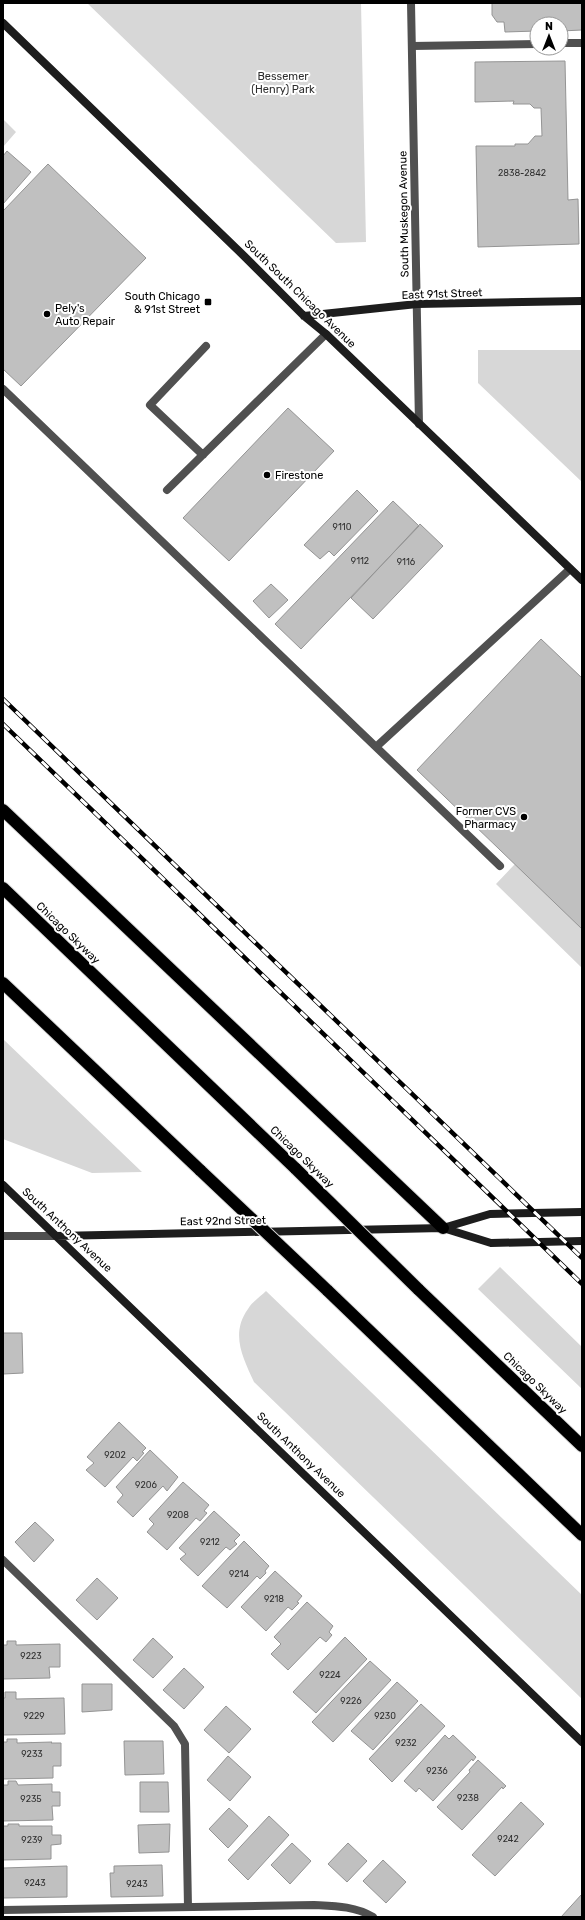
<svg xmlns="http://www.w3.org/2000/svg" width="585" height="1920" font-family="Rubik,sans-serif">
	<rect width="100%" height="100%" fill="#fff"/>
	<path fill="#d7d7d7" d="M87 3H361L366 242 336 243Z
		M3 119 16 132 3 147Z
		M478 350H582V482L478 383Z
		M515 864 582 928V968L496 884Z
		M3 1039 142 1172 92 1173 3 1139Z
		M500 1267 582 1347V1389L478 1289Z
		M266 1291 582 1595V1699L254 1382C243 1358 230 1334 248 1309 252 1302 260 1297 266 1291Z"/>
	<path fill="#c0c0c0" stroke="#949494" d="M582 3V30L561 31V24H537V31L505 32 504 22H497L492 15V3Z
		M565 61 568 200 578 199 579 244 478 247 476 146H515V144H528L535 136H542L541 108H534L530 104H513L514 101 475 102V62Z
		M7 151 31 172 3 204V156Z
		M48 164 146 258 21 386 3 369V211Z
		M288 408 334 451 229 561 183 518Z
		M357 490 378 511 334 556 329 551 320 559 304 545Z
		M393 501 419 526 301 649 275 624Z
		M420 524 443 546 373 619 351 598Z
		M271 584 288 600 269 618 253 601Z
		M541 639 582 678V929L417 770Z
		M3 1333H22L23 1373 3 1374Z
		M119 1422 146 1448 142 1452 144 1453 137 1461 133 1457 105 1487 86 1470 94 1463 87 1457Z
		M150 1450 178 1477 167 1491 163 1486 133 1517 117 1502 123 1495 116 1487Z
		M183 1482 209 1505 204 1511 207 1513 200 1521 196 1518 167 1550 147 1532 154 1524 149 1519Z
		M214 1511 240 1535 234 1541 237 1544 230 1550 226 1547 198 1576 180 1559 186 1554 179 1548Z
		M35 1522 54 1540 34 1562 15 1542Z
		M244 1541 269 1566 265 1571 266 1573 260 1579 257 1576 227 1608 202 1586Z
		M275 1571 302 1596 297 1602 299 1603 292 1610 288 1607 266 1631 241 1607Z
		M97 1578 118 1598 97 1620 76 1600Z
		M307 1602 333 1626 329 1632 332 1635 326 1642 320 1637 288 1670 271 1654 281 1644 274 1637Z
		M345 1637 367 1659 316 1713 293 1692Z
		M153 1638 173 1657 153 1678 133 1660Z
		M7 1641H16V1645L60 1644V1667H49L50 1678 3 1679V1645H7Z
		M370 1661 391 1680 333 1742 312 1722Z
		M184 1668 204 1687 184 1709 163 1690Z
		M397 1682 418 1701 373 1750 351 1731Z
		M82 1684H112V1710L82 1712Z
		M5 1692H16V1699L64 1698 65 1734 3 1735V1698H5Z
		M421 1704 445 1726 392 1782 369 1759Z
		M226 1706 251 1729 229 1753 204 1730Z
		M445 1735 449 1739 453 1735 476 1757 473 1761 472 1759 433 1801 419 1788 416 1792 404 1781Z
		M7 1739H17V1743L52 1742 51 1743H61V1766H53V1778L3 1779V1742H7Z
		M124 1741H163L164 1774 125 1775Z
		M228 1756 251 1777 230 1801 207 1780Z
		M478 1760 506 1786 503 1789 502 1787 462 1830 437 1807 470 1772 469 1770Z
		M8 1781H16L18 1785 52 1784V1792H60V1806H52L53 1820 3 1821V1785H8Z
		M140 1782H168L169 1812H140Z
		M521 1802 544 1824 495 1876 472 1855Z
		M229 1808 248 1826 228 1848 209 1829Z
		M269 1816 289 1835 248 1880 228 1860Z
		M8 1824H19V1826H52V1835H61V1844L51 1845V1859L3 1860V1826H8Z
		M170 1824 169 1852 139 1853 138 1825Z
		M292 1843 311 1861 290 1884 271 1865Z
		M348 1843 367 1861 347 1882 328 1864Z
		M383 1860 406 1882 386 1903 363 1881Z
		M162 1865 163 1896 111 1897 110 1873H114V1866Z
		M67 1866V1897L3 1898V1868Z
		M582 1894V1917H561Z"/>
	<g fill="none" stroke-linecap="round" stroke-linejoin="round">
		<g stroke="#dbdbdb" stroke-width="14">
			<path id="highway" d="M3 810 443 1228
				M3 888 296 1169
				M3 983 201 1171
				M418 1289 582 1446
				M327 1290 582 1535"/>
		</g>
		<path stroke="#505050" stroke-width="8" d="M561 43H582
			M412 46 537 44
			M3 389 500 866
			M203 455 150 405 206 346
			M167 490 326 334
			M376 747 570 569
			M3 1560 174 1726 185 1744 188 1907
			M3 1910 314 1905C334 1906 355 1906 373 1917"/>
		<path stroke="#505050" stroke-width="8" d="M411 3 419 424
			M3 1236H56"/>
		<path stroke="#1d1d1d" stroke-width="8" d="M3 23 245 257 304 316 326 334 582 580
			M304 316 417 304 582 301
			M3 1185 582 1742
			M443 1228 491 1243 582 1241
			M56 1236 443 1228 490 1214 582 1212"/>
		<use href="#highway" stroke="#000" stroke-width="12"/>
		<g stroke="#000" stroke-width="4.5">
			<path id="rail" d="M3 699 582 1258
				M3 724 582 1284"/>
		</g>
		<use href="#rail" stroke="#fff" stroke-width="3" stroke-dasharray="9" stroke-linecap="butt"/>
		<g stroke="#dbdbdb" stroke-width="14" stroke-linecap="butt">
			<path id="highway-bridge" d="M296 1169 418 1289
				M201 1171 327 1290"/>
		</g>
		<use href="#highway-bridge" stroke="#000" stroke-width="12"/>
	</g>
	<g fill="#000" stroke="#fff" stroke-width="1.5">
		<rect x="204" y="298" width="8" height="8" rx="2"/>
		<circle cx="47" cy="314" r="4"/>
		<circle cx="267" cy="475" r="4"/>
		<circle cx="524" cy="817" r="4"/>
	</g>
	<g text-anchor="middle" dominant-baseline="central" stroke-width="4" stroke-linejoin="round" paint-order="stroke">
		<g font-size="9" fill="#303030">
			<text x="522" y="173">2838-2842</text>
			<text x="342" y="527">9110</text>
			<text x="360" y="561">9112</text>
			<text x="406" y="562">9116</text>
			<text x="115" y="1455">9202</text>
			<text x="146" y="1485">9206</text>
			<text x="178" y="1515">9208</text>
			<text x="210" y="1542">9212</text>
			<text x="239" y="1574">9214</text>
			<text x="274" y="1599">9218</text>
			<text x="31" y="1656">9223</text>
			<text x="330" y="1675">9224</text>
			<text x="351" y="1701">9226</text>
			<text x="34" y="1716">9229</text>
			<text x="385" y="1716">9230</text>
			<text x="406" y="1743">9232</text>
			<text x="32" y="1754">9233</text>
			<text x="437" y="1771">9236</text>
			<text x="468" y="1798">9238</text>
			<text x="31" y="1799">9235</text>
			<text x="508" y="1839">9242</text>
			<text x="32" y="1840">9239</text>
			<text x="35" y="1883">9243</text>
			<text x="137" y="1884">9243</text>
		</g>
		<g font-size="11" fill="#2e2e2e" stroke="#fff">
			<text x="283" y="76">Bessemer<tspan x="283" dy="13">(Henry) Park</tspan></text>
		</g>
		<g font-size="11" fill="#000" stroke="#fff">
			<text transform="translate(404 214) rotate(-91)">South Muskegon Avenue</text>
			<text transform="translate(300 294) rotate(44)">South South Chicago Avenue</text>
			<text transform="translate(442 294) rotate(-2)">East 91st Street</text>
			<text transform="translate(68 933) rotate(44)">Chicago Skyway</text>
			<text transform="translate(302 1157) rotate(44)">Chicago Skyway</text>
			<text transform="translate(223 1221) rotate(-1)">East 92nd Street</text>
			<text transform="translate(67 1230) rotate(43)">South Anthony Avenue</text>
			<text transform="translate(535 1383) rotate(44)">Chicago Skyway</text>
			<text transform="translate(301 1455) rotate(44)">South Anthony Avenue</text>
		</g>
		<g font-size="11" fill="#000" stroke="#fff" text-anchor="end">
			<text x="200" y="296">South Chicago<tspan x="200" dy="13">&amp; 91st Street</tspan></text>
			<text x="55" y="308" text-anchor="start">Pely's<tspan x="55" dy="13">Auto Repair</tspan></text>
			<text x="275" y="475" text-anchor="start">Firestone</text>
			<text x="516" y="811">Former CVS<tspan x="516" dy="13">Pharmacy</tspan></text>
		</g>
	</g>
	<rect width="585" height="1920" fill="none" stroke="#000000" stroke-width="8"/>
	<g transform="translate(549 36)"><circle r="19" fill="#ffffff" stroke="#999999"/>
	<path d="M0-3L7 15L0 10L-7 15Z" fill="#000000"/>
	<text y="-6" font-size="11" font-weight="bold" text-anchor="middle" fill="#000000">N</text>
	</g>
</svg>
